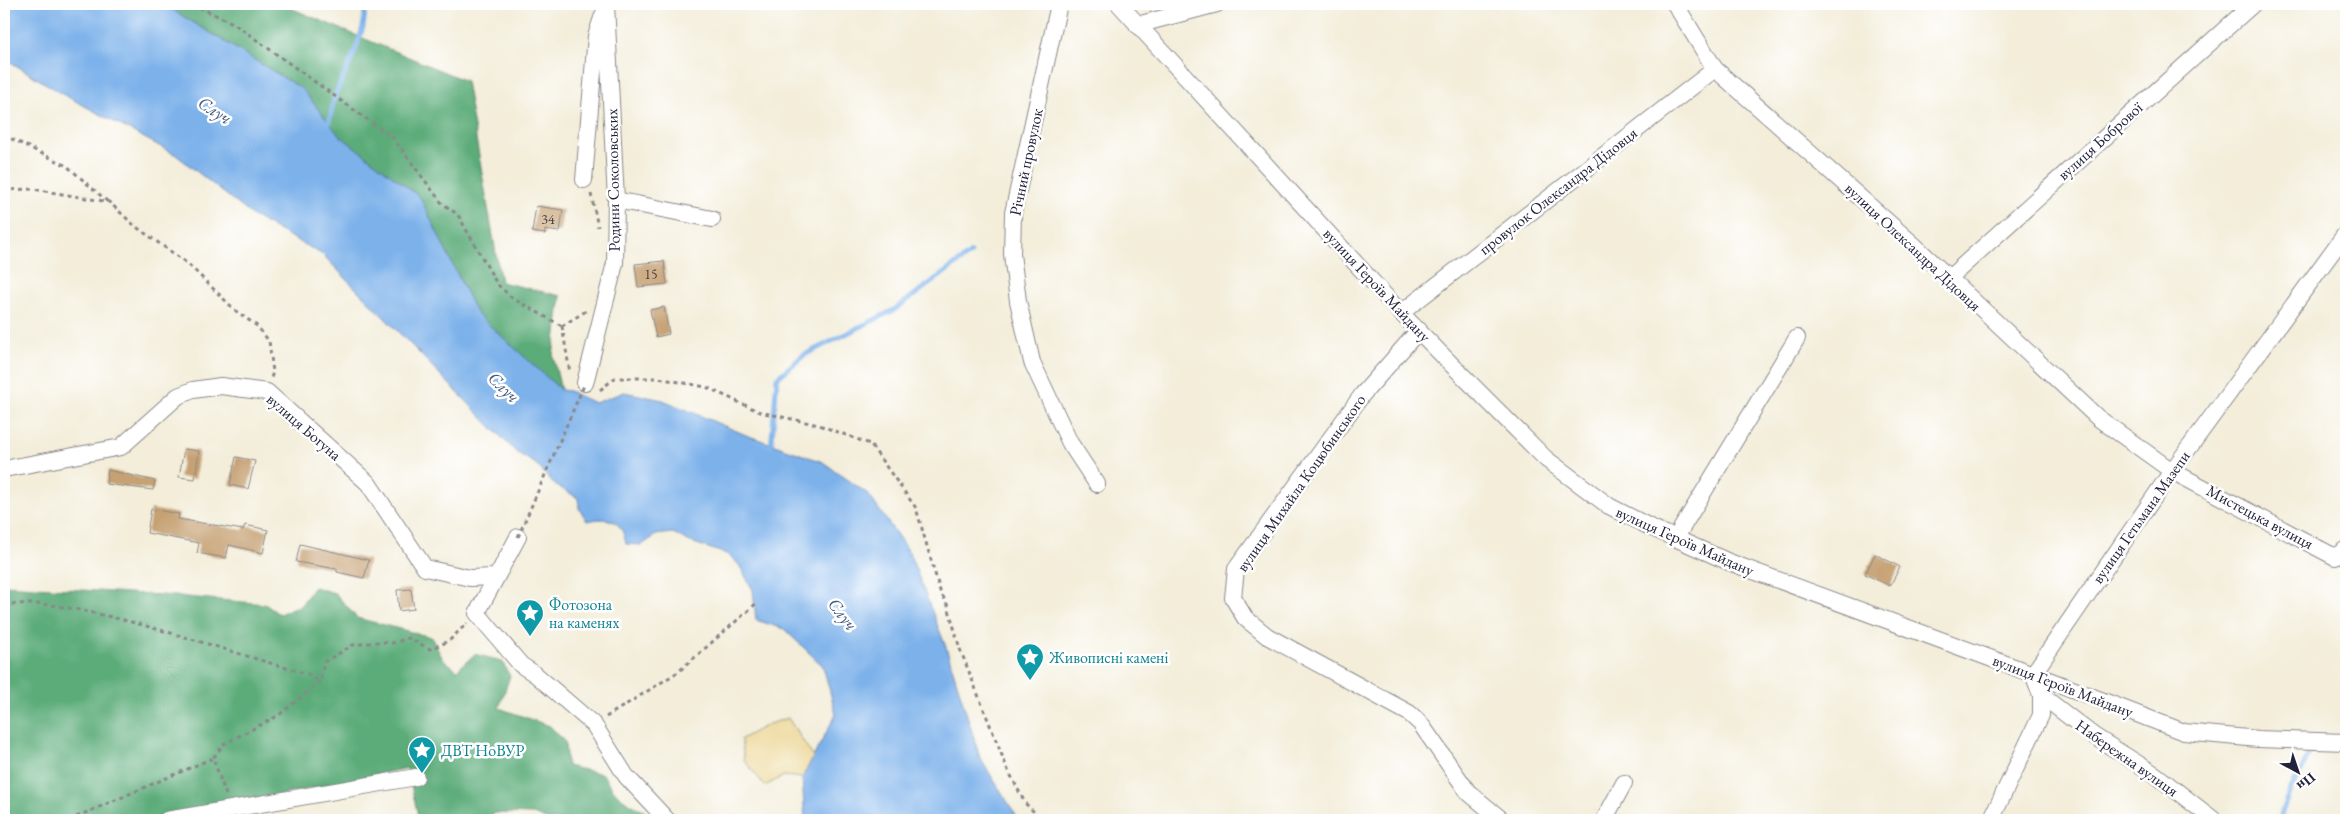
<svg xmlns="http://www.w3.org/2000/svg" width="2350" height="824" font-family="'EB Garamond',serif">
	<rect width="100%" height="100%" fill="#fff"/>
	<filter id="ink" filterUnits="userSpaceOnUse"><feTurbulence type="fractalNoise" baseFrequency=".02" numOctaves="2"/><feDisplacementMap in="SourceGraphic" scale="10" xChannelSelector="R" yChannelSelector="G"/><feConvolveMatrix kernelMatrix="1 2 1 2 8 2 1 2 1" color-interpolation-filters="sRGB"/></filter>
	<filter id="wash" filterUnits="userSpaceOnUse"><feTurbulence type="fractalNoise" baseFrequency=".0096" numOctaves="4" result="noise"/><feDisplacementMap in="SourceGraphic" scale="20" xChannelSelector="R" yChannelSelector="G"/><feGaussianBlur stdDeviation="1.12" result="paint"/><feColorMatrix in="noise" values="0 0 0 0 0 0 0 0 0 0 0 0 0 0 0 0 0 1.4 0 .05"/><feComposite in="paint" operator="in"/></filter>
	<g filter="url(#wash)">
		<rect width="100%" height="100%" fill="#f3edd9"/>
		<path fill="#5cac79" stroke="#3f675a" d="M163 4H281L466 81 501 282 561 296 553 356 561 390 476 313 420 197 339 135 302 89Z
			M4 585 176 596 265 604 279 614 300 606 314 587 335 593 357 618 431 637 443 659 457 670 475 654 502 661 510 676 499 708 550 726 565 742 567 766 603 774C609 785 615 794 626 801 638 809 644 809 655 820H548L533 814 493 813 490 820H419L407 768 164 820H4Z"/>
		<path fill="#eeda9e" stroke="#887e6c" d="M788 718 814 758 802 778 784 776 765 786 744 760 741 739 769 724Z"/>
		<path fill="#7bb1ea" stroke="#4e6a92" d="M4 4H163L302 89 339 135 420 197 476 313 561 390 569 391 595 403 624 392 663 400 746 435 823 462 868 494 909 552 946 647 980 758 1019 820H805L802 778 836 714 823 666 784 629 756 620 753 590 739 565 729 555 688 541 673 533 656 535 642 545 626 544C622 520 610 516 587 521L579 508 578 498 554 484 536 464 516 452 323 255 253 216 176 155 64 95 4 58Z"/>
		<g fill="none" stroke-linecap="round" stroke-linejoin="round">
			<path stroke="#7bb1ea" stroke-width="5" d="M328 127 335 95 355 52 363 27 366 4
				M771 450 777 378 804 355 894 310 971 253
				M2279 820 2291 788 2302 770 2312 746"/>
		</g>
		<g id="blocks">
			<path fill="#c6a173" d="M536 206 563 210 560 232 545 230V234L532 232Z
				M664 261 667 284 638 287 635 264Z
				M664 307 669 334 656 337 650 310Z
				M184 449 199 451 195 479 179 477Z
				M236 457 255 461 248 489 230 485Z
				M108 470 155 481 153 490 106 484Z
				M151 509 179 514 178 519 243 530 245 525 268 530 263 553 229 545 226 558 197 553 199 543 147 533Z
				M300 544 369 560 364 578 337 572V569L296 562Z
				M1875 554 1900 567 1890 586 1865 574Z
				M411 589 414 609 399 611 397 590Z"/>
		</g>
	</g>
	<g filter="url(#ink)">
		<use href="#blocks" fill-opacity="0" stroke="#8a888a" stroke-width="1"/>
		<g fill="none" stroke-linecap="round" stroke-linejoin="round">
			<g stroke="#8a888a" stroke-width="18">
				<path id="minor" d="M1059 4 1013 213 1012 254 1018 301 1032 362 1070 443 1097 484
					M1119 4 1401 313 1452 365 1546 459 1609 506 1650 527 1729 562 2033 674 2184 732 2258 739 2346 742
					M1675 4 1715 69 1915 246 2098 418 2172 471 2335 557 2346 549
					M1137 25 1217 4
					M584 180 596 36 603 15
					M616 200 712 219
					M1948 279 2253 4
					M1401 313 1715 69
					M1419 330 1362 395 1236 569 1233 598 1245 618 1267 636 1409 713 1420 723 1468 792 1502 820
					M585 383 615 263 616 200 606 4
					M4 469 121 447 178 396 193 390 221 386 267 392 368 483 425 568 470 578 494 577
					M518 537 477 613 521 665 535 674 594 725 626 776 667 820
					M1675 539 1797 338
					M2041 695 2094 736 2156 775 2214 820
					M167 820 416 777
					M1604 820 1624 783
					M1991 820 2041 715V695L2033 674 2172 471 2346 233"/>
			</g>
			<path stroke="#8a888a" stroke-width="3" stroke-dasharray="4 4" stroke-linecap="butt" d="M192 4 233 23 393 138 441 202 458 215 497 284 512 298 562 326
				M4 135 67 166 108 202
				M4 190 33 189 109 202 135 226 188 264 236 311 257 326 269 341 273 372 271 378
				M591 194 598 227
				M562 326 570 373
				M562 326 586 311
				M600 390 615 378H658L706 387 760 412 819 425 870 444 916 508 940 591 948 606 960 649 1007 768 1025 803 1042 820
				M4 604C21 604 40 603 57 606 142 620 225 651 308 674L320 682
				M606 717 678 672 758 602
				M226 795 213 758 224 744 279 715 320 682 324 662 353 645 378 642 393 643 409 638 430 649 449 641 467 623
				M69 820 213 758"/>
			<use href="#minor" stroke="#fff" stroke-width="16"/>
			<path stroke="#8a888a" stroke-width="3" stroke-dasharray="4 4" stroke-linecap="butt" d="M518 537 585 383"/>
		</g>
	</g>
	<defs>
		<g id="sight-pin" transform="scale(1.4375)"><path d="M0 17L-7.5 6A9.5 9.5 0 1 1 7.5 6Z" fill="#0f9aa8" stroke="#fff"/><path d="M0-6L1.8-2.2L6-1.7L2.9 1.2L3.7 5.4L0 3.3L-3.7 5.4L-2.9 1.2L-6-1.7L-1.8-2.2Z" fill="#fff"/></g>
	</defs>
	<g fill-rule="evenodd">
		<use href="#sight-pin" x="530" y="613"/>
		<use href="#sight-pin" x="1030" y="657"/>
		<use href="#sight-pin" x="422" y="750"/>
	</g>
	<g text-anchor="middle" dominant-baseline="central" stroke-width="5" stroke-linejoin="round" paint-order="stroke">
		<g font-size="14" fill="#4b4249">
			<text x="548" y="219">34</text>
			<text x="651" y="274">15</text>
		</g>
		<g font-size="16" fill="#22223b" stroke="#fff">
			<text transform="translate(2100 141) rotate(-42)">вулиця Бобрової</text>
			<text transform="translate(1026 162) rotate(-78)">Річний провулок</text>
			<text transform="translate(613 180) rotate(-91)">Родини Соколовських</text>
			<text transform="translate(1558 191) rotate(-38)">провулок Олександра Дідовця</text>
			<text transform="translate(1913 247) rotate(43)">вулиця Олександра Дідовця</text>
			<text transform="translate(1377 285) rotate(47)">вулиця Героїв Майдану</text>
			<text transform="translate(304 427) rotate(41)">вулиця Богуна</text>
			<text transform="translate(1301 483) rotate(-55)">вулиця Михайла Коцюбинського</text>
			<text transform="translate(2141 517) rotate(-55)">вулиця Гетьмана Мазепи</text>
			<text transform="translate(2260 517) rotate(28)">Мистецька вулиця</text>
			<text transform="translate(1685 541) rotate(24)">вулиця Героїв Майдану</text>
			<text transform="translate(2063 686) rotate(21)">вулиця Героїв Майдану</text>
			<text transform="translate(2127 758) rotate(35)">Набережна вулиця</text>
		</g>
		<g font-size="16" fill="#0d838f" stroke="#fff" text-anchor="start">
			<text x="549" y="604">Фотозона<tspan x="549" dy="18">на каменях</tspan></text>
			<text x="1049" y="657">Живописні камені</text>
			<text x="441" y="750">ДВТ НоВУР</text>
		</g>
		<g font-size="18" font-style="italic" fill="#465b81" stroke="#fff">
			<text transform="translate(215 110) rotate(32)">Случ</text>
			<text transform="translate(504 387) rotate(44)">Случ</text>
			<text transform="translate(843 614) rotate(52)">Случ</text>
		</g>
	</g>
	<rect width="2350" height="824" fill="none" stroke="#fff" stroke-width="20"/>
	<g transform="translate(2298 772) rotate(140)" stroke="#ffffff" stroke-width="4" paint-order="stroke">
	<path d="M0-4L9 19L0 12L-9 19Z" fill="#22223b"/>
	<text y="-8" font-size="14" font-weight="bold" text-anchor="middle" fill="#22223b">Пн</text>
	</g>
</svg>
